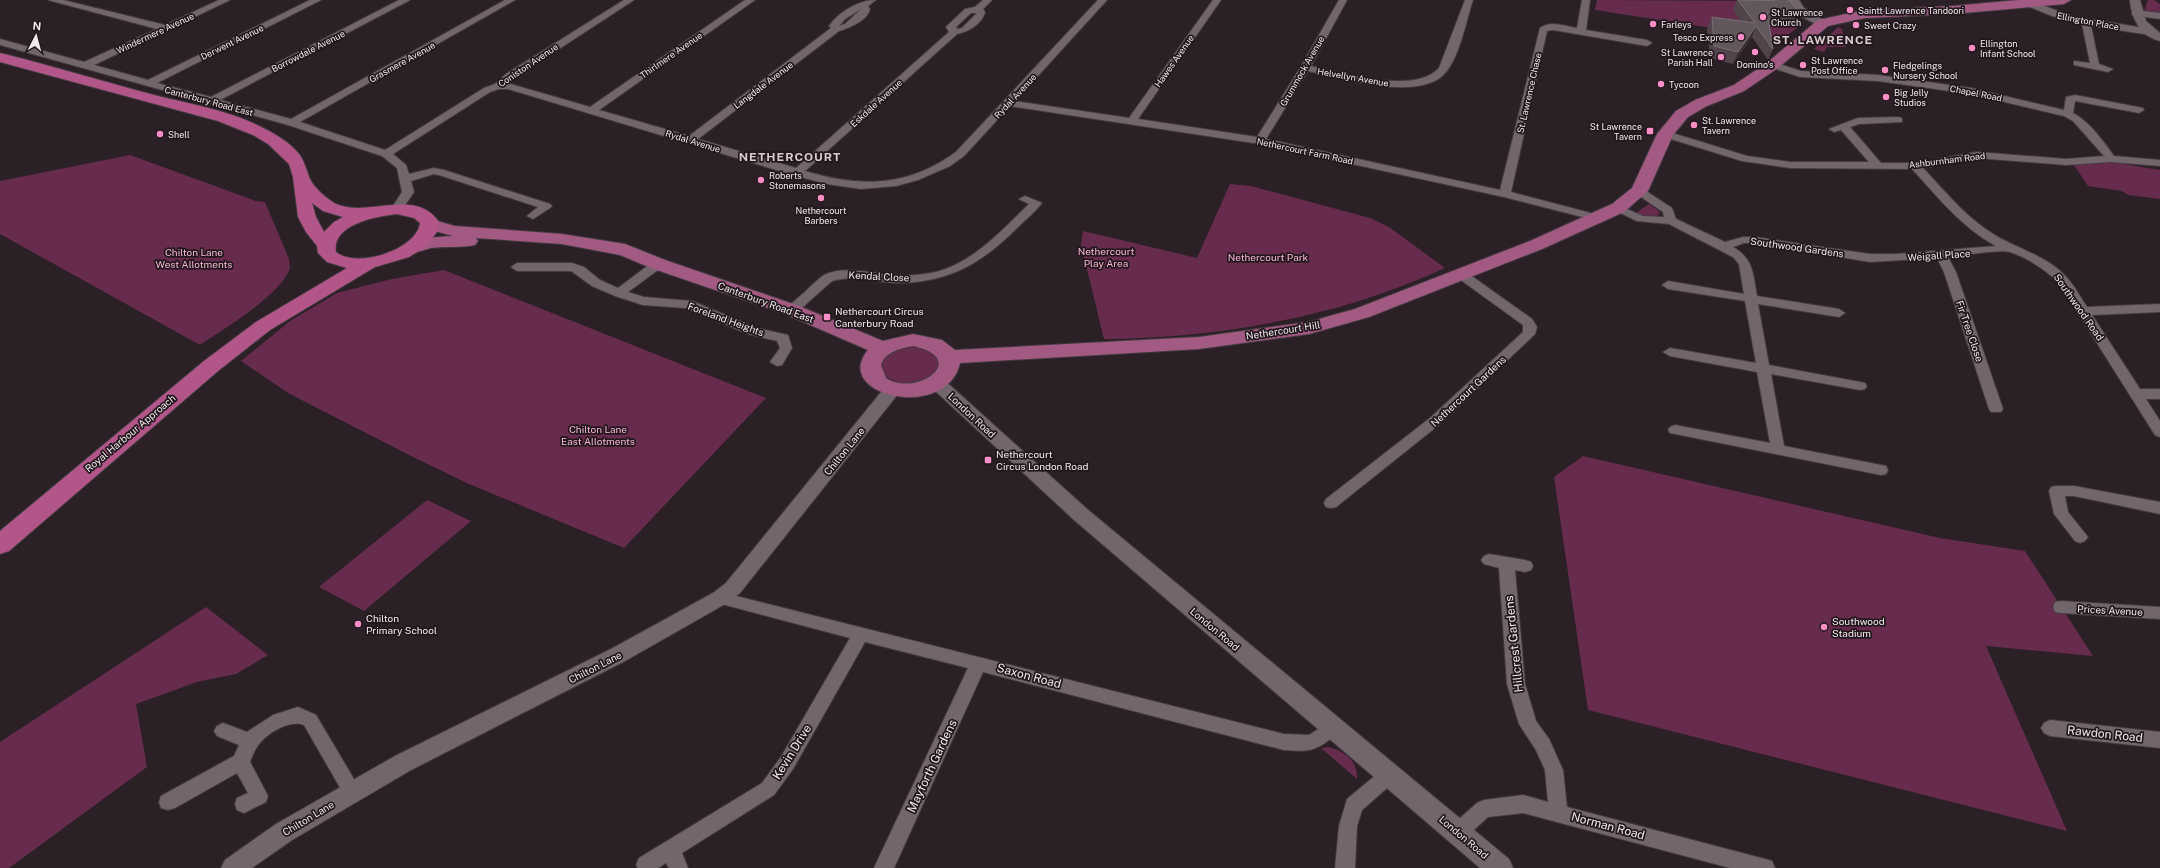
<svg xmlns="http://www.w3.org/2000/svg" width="2160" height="868" font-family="'Public Sans',sans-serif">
	<rect width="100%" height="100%" fill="#2b2026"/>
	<path fill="#672c4d" d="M1597 0 1784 1 1800 22 1798 27 1783 39 1595 10Z
		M2148 0H2154L2160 4V13L2144 11Z
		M1838 27 1842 29 1846 47H1827L1824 52 1814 49Z
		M130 155 256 201 265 202 289 259C289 263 291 267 289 271 276 298 225 328 200 345L0 234V181Z
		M2111 162 2160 170V199L2128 195 2122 191 2088 186 2074 165Z
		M1230 184 1251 186 1370 218 1389 227 1445 268C1339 317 1220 338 1104 339L1081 245 1083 231 1197 258Z
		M1649 204 1660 212C1656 221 1644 218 1636 213Z
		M444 270 766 398 624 548 469 484 413 457 288 393 241 361 290 321 337 293 392 279Z
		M910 346 928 349 939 358 938 371C934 374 930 378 926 380 901 394 859 368 892 351 898 348 905 347 910 346Z
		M1583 456 1940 538 2025 551 2093 656 1986 646 2067 831 1588 710 1554 477Z
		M427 500 471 521 364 611 319 587Z
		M206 607 268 655 236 674 197 682 136 704 147 767 9 868H0V742Z
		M1328 747C1345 751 1358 761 1357 779L1321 748Z"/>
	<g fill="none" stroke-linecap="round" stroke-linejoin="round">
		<g stroke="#443b40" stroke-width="2">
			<path id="minor" d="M48 0H63L165 25 219 0H230L94 65 148 80 310 0H321L157 83 211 97 399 0H410L220 100 291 119 505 0H515L300 122 385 150 484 88 495 84 506 74 624 0H634L507 83 590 107 745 0H755L599 110 689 136 831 28 829 26C840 11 859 0 876 0L868 6 870 9C868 20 850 28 839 31L698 139 796 168 949 32 946 27 948 25 965 9 975 7 983 0H992L983 9 985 12C982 24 968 32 957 34L805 171C861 188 908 187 956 152L1098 0H1107L1015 101 1129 118 1213 0H1221L1138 119 1257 137 1300 68 1339 0H1347L1311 66C1342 73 1415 95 1439 68L1465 0H1473C1466 21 1460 55 1446 72 1422 103 1340 78 1308 71L1266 139 1500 190 1540 28C1550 20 1565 26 1577 28L1582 0H1590L1586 30 1647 40 1652 43 1647 46 1553 30 1547 31 1511 192 1602 216 1604 218 1602 220 1598 221 1504 197 1260 144 1010 106 964 156 950 166 918 180 896 186 861 189 827 184 793 175 508 89H499L490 92 393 154 406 165 409 174 434 168 444 170 550 204 552 206 550 208 533 219 527 216 538 207 442 176 434 174 411 181 414 192 401 211H393L391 209 402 192 397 168 382 156 288 125 0 45V39L84 62 157 29ZM861 9 845 24 839 26 845 19ZM971 13H977L962 28 957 29 956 27Z
				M2028 0 2072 16 2150 29 2155 32 2150 35 2091 26 2099 64 2113 69 2108 72 2074 65V61L2090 63 2082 24 2052 16 2025 5 2024 3Z
				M2135 10 2160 13V19L2132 15V11Z
				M1773 62 1801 71 1878 75 1971 88 2064 110 2066 97 2075 95 2143 108 2144 110 2139 113 2075 101 2073 113C2090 122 2103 141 2114 156L2160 160V166L2111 162 2066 165 1977 158 1923 168C1943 189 1962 213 1987 230 2012 248 2047 254 2068 279 2075 287 2081 298 2087 307L2160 304V312L2092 315 2140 389H2160V399H2146L2160 421V437L2155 435 2059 283C2046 270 2028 258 2010 252 1999 249 1961 256 1948 257L1956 272 2003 409 2001 412H1991L1989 409 1944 272 1937 258 1870 262 1755 243H1744L1733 247C1754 259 1753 275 1757 296L1839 309 1845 313 1839 317 1758 304 1769 365 1860 382 1865 383 1867 386 1865 389 1860 390 1771 374 1784 446 1881 465 1886 466 1888 470 1886 474 1881 475 1670 433 1668 430 1670 427 1675 425 1770 443 1757 372 1670 356 1663 352 1670 348 1756 363 1745 301 1668 289 1662 285 1668 281 1744 294 1739 264 1733 257 1669 224 1637 221 1614 210 1612 208 1618 205 1643 216 1664 217 1663 212 1635 193 1633 191 1635 189H1643L1672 208 1676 219 1725 242 1743 237H1755L1870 254H1896L1996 246C1962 228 1938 197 1912 169L1790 168 1742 161 1661 136 1660 134 1661 132H1669L1747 156 1790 162H1869L1841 130 1834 132 1829 129 1858 118 1898 117 1902 118V122L1859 124 1850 127 1881 163H1915L1977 152 2066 159 2104 156 2073 121 2064 116 1971 94 1878 81 1800 77 1770 67V63Z
				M1025 196 1042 203C1035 212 1026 219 1018 227 982 263 949 283 896 283 875 282 854 274 832 281L796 313H788L786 310C791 303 799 297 806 291 811 286 818 279 824 275 845 265 872 274 894 275 907 276 922 275 936 272 974 262 1002 230 1029 204L1019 199Z
				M658 260 662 261 664 264 662 267 628 292 644 297 692 301 757 328 788 335 792 348 782 365 777 366 770 362 780 348 777 341 748 334 686 308 643 305 615 296 592 286 571 271H517L511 267 517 263H572L584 267 600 280 618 288 654 261Z
				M1462 271 1466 272 1532 319 1537 327 1535 334 1440 424 1336 507 1331 508 1326 507 1324 503 1326 499 1430 418 1523 332V325L1458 278 1456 275 1458 272Z
				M2056 486H2074L2160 502V514L2074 496H2065L2068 512 2088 537 2085 541 2080 543 2075 541 2054 514 2049 491 2051 487Z
				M1489 554 1525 560 1531 562 1533 566 1531 570 1525 572 1515 570 1525 684 1536 721 1549 739 1563 770 1567 807 1765 859 1772 861 1775 868H1730L1523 813 1488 817 1465 838 1458 841 1451 838 1449 832 1451 826 1477 803 1484 800 1523 795 1548 802 1545 770 1536 750 1519 724 1507 684 1499 568 1484 564 1481 560 1484 556Z
				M720 592 1284 734 1309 735 1334 719 1340 722 1343 727C1340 733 1335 736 1329 740 1312 753 1304 751 1284 750L983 672 894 868H874L968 668 865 642 793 769 774 795 682 853 688 868H669L666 863 658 868H638L636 865 639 858 762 783 781 757 850 638 714 602 712 598 714 594Z
				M2061 601 2160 607V619L2061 613 2055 612 2053 607 2055 602Z
				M298 707 316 715 358 786 361 792 358 798 352 800 346 798 304 725C289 719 265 734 257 747 254 751 252 757 250 762L268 796 266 802 244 813 237 810 235 804 237 798 248 793 237 773 175 808 168 810 161 808 159 802 161 796 234 756 239 745 217 736 214 731 217 726 223 723 247 732 273 715Z
				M2050 720 2160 732V748L2050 736 2044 733 2041 728 2044 723Z
				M1388 768 1394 770 1397 776 1394 782 1362 810 1357 826 1355 868H1335L1339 826 1347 799 1382 770Z"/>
		</g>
		<g stroke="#443b40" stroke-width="2">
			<path id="tertiary" d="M2130 0H2140L2146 21 2160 33V41C2141 37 2131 18 2130 0Z
				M892 385 898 386 900 390 898 394 740 593 727 603 625 661 411 770 292 840 252 868H221L225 860 276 824 395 756 611 649 713 593 726 583 886 386Z"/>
		</g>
		<g stroke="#443b40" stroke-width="2">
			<path id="secondary" d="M1787 0H1799L1804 8 1829 23 1823 27 1819 26 1795 13Z
				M937 377 943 379 1087 509 1509 859 1513 868H1480L1073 519 931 387 928 383 931 379Z"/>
		</g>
		<g stroke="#443b40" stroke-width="2">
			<path id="primary" d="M2018 0H2071L2064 4 1953 14 1865 18 1828 26 1778 68 1744 91 1707 106 1688 117 1673 135 1648 191 1624 212 1542 249 1369 317 1309 334 1199 349 960 363C947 422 830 396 868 350L785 314 651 268 620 255 562 244 476 238 478 241 475 245C461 248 446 246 431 248 422 250 416 254 406 252L404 248C411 237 441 237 453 236L424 228 421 224 424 220 430 219 455 226 562 234 625 244 665 260 799 306 883 341 913 334 942 340 955 350 1199 337 1308 322 1355 309 1530 241 1612 204 1632 188 1657 134 1676 111 1695 100 1734 85 1768 62 1818 20 1865 10 1953 6ZM913 346C972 359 915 398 886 378L881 365C885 352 901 348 913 346Z"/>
		</g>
		<g stroke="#443b40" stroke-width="2">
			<path id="trunk" d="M0 53C53 66 105 82 158 96 194 105 232 111 265 129 277 135 290 143 299 154 305 162 306 170 310 179 314 188 327 199 336 204 368 218 415 187 439 222L437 232 425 247 409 257 375 267 270 330 218 371 9 551 0 554V531L204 361 256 322 347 268 327 262 318 253 317 246 306 232 298 217 293 177 289 164 268 144 253 135 218 121 0 62ZM312 203 323 211 343 217 334 222 324 232 316 217ZM397 214 414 218 420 223C417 250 356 269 336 252 331 224 378 216 397 214Z"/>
		</g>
		<use href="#minor" fill="#72666c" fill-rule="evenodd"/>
		<use href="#tertiary" fill="#72666c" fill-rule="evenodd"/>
		<use href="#secondary" fill="#72666c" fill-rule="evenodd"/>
		<use href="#primary" fill="#a25a83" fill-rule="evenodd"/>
		<use href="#trunk" fill="#b2568a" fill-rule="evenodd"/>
	</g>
	<path fill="#51454b" d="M1737 0H1773L1799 13 1794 24 1769 23 1773 49 1768 60 1752 37 1733 64 1710 58 1707 29 1712 17 1741 21 1733 10Z"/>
	<path fill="#3b2f35" d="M1756 26 1752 37 1733 64 1738 52Z"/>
	<path fill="#62575c" stroke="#786e73" d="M1738 0 1790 1 1799 13 1767 12 1773 49 1756 26 1738 52 1714 46 1712 17 1755 23Z"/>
	<g fill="#fa8fc8" stroke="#21171c" stroke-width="1.5">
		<circle cx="1850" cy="10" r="4"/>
		<circle cx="1763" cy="17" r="4"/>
		<circle cx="1653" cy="24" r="4"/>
		<circle cx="1856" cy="25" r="4"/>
		<circle cx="1741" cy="37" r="4"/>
		<circle cx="1972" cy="48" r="4"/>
		<circle cx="1755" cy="52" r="4"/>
		<circle cx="1721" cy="57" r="4"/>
		<circle cx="1803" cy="65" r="4"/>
		<circle cx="1885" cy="70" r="4"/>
		<circle cx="1661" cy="84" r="4"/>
		<circle cx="1886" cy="97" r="4"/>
		<circle cx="1694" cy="125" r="4"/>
		<rect x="1646" y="127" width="8" height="8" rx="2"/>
		<circle cx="160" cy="134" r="4"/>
		<circle cx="761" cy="180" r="4"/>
		<circle cx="821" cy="198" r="4"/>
		<rect x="823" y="313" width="8" height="8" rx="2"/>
		<rect x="984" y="456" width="8" height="8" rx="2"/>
		<circle cx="358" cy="624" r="4"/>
		<circle cx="1824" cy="627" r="4"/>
	</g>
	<g text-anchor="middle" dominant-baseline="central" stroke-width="3.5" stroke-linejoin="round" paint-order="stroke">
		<g font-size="9" fill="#f0e8ec" stroke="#21171c" text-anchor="start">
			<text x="1858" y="10">Saintt Lawrence Tandoori</text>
			<text x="1771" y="12">St Lawrence<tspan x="1771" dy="10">Church</tspan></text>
			<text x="1661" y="24">Farleys</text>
			<text x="1864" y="25">Sweet Crazy</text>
			<text x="1733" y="37" text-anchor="end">Tesco Express</text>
			<text x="1980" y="43">Ellington<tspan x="1980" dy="10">Infant School</tspan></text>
			<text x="1713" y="52" text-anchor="end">St Lawrence<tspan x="1713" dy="10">Parish Hall</tspan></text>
			<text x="1811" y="60">St Lawrence<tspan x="1811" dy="10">Post Office</tspan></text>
			<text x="1755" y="64" text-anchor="middle">Domino's</text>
			<text x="1893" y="65">Fledgelings<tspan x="1893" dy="10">Nursery School</tspan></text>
			<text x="1669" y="84">Tycoon</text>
			<text x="1894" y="92">Big Jelly<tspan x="1894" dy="10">Studios</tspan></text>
			<text x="1702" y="120">St. Lawrence<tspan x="1702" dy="10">Tavern</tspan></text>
			<text x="1642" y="126" text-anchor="end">St Lawrence<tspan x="1642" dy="10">Tavern</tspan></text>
			<text x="168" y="134">Shell</text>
			<text x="769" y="175">Roberts<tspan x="769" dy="10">Stonemasons</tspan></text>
			<text x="821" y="210" text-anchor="middle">Nethercourt<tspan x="821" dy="10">Barbers</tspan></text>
		</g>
		<g font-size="9" fill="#f0e8ec" stroke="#21171c">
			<text transform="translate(2088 21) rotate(11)">Ellington Place</text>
			<text transform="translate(155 33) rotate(-25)">Windermere Avenue</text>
			<text transform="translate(232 42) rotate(-26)">Derwent Avenue</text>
			<text transform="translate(308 51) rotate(-27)">Borrowdale Avenue</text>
			<text transform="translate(671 55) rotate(-35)">Thirlmere Avenue</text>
			<text transform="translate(1174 61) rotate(-55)">Hawes Avenue</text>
			<text transform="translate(402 62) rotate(-29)">Grasmere Avenue</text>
			<text transform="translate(528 65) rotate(-34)">Coniston Avenue</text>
			<text transform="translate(1302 71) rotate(-60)">Grummock Avenue</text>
			<text transform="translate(1353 77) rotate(10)">Helvellyn Avenue</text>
			<text transform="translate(763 85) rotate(-37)">Langdale Avenue</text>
			<text transform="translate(1529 93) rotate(-77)">St. Lawrence Chase</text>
			<text transform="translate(1976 93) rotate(11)">Chapel Road</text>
			<text transform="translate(1015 96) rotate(-47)">Rydal Avenue</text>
			<text transform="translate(209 101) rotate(15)">Canterbury Road East</text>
			<text transform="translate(876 103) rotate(-42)">Eskdale Avenue</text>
			<text transform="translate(693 141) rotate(17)">Rydal Avenue</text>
			<text transform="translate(1305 151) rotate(12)">Nethercourt Farm Road</text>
			<text transform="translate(1947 160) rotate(-7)">Ashburnham Road</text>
		</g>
		<g font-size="10" fill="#f0e8ec" stroke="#21171c">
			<text transform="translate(1797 247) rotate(8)">Southwood Gardens</text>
			<text transform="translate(1939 255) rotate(-4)">Weigall Place</text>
			<text transform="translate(879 276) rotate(3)">Kendal Close</text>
			<text transform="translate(766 302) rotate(20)">Canterbury Road East</text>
			<text transform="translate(2079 307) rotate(55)">Southwood Road</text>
			<text transform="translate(726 319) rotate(20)">Foreland Heights</text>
			<text transform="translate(1283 330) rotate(-9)">Nethercourt Hill</text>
			<text transform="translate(1970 331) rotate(71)">Fir Tree Close</text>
			<text transform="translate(1468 391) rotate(-43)">Nethercourt Gardens</text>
			<text transform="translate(972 415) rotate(43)">London Road</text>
			<text transform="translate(130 433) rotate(-40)">Royal Harbour Approach</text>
			<text transform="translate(844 451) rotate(-51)">Chilton Lane</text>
			<text transform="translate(2110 610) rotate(3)">Prices Avenue</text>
			<text transform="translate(1215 629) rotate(40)">London Road</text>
			<text transform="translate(595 667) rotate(-27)">Chilton Lane</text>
			<text transform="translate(308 818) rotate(-31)">Chilton Lane</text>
			<text transform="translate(1464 837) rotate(40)">London Road</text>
		</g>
		<g font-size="10" fill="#f9b6d7" stroke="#21171c">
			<text x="1106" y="251">Nethercourt<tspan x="1106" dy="12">Play Area</tspan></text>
			<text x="194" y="252">Chilton Lane<tspan x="194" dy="12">West Allotments</tspan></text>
			<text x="1268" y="257">Nethercourt Park</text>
			<text x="598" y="429">Chilton Lane<tspan x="598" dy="12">East Allotments</tspan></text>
		</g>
		<g font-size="10" fill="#f0e8ec" stroke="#21171c" text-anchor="start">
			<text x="835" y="311">Nethercourt Circus<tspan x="835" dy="12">Canterbury Road</tspan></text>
			<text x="996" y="454">Nethercourt<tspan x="996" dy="12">Circus London Road</tspan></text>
			<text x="366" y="618">Chilton<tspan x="366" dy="12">Primary School</tspan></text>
			<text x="1832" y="621">Southwood<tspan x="1832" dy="12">Stadium</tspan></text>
		</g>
		<g font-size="12" font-weight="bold" letter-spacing="1" fill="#d9cad1" stroke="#21171c">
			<text x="1823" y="40">ST. LAWRENCE</text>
			<text x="790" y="157">NETHERCOURT</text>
		</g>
		<g font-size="12" fill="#f0e8ec" stroke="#21171c">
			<text transform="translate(1514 644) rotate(-96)">Hillcrest Gardens</text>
			<text transform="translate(1029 676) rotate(15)">Saxon Road</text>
			<text transform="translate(2105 734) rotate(6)">Rawdon Road</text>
			<text transform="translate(792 752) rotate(-58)">Kevin Drive</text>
			<text transform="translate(932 766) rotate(-65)">Mayforth Gardens</text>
			<text transform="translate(1608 826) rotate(15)">Norman Road</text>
		</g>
	</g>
	<g transform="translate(36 36) rotate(6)" stroke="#21171c" stroke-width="3" paint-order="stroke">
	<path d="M0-3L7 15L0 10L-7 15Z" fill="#f0e8ec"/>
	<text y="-6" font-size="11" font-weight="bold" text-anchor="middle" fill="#f0e8ec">N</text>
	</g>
</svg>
